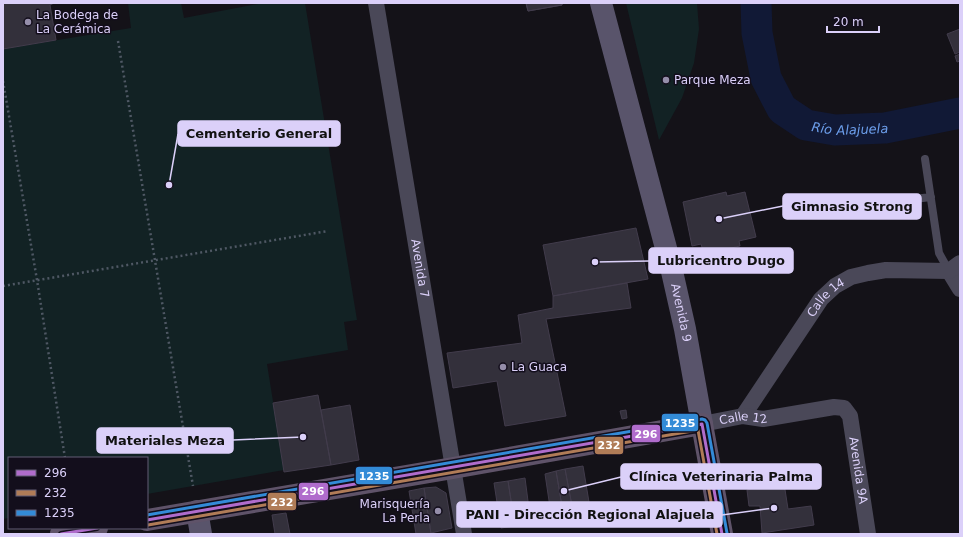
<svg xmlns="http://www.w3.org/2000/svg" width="963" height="537" font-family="'DejaVu Sans',sans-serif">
	<rect width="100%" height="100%" fill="#141218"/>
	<path fill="#122224" d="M128 3H181L184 18 263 3H305L357 320 344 322 348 350 267 364 284 470 147 494V458H9V518L3 519V49L131 28Z
		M626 3H697L699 29 694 63 682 98 659 140Z"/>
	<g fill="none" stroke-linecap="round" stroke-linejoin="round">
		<path stroke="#111936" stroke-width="31" id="s1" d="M756 3 757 33 766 78 782 109 806 125 835 130 885 128 960 113"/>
	</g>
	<path fill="#33303b" stroke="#423c4c" d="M3 3H54L50 5 56 40 3 49Z
		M526 3H562V5L528 11Z
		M526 3H562V5L528 11Z
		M960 29V52L955 54 947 34Z
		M960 54V61L957 62 955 56Z
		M726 192 727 196 745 192 756 237 739 241 740 246 704 254 701 244 692 246 683 202Z
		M636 228 648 279 553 296 543 245Z
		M627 283 631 308 546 319 566 416 505 426 497 381 453 388 447 353 522 343 518 315 553 308V296Z
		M318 395 331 465 284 472 273 403Z
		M350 405 359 460 331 465 321 410Z
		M626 410 627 418 622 419 620 411Z
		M583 466 590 508 573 511 565 469Z
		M565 469 573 511 563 512 556 471Z
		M556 471 563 512 551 514 545 474Z
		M525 478 531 524 515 526 508 481Z
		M508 481 515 526 501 528 494 483Z
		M784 483 788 509 811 506 814 525 762 533 760 506H749L747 490Z
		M436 487 446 493 452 528 431 533 424 488Z
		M424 488 431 534H416L409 491Z
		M286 513 290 534H275L272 515Z"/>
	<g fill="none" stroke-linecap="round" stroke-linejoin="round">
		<path stroke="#4f5864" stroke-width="2.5" stroke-dasharray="2 3" stroke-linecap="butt" d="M118 41 193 486
			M3 81 37 280 65 458
			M3 286 328 231"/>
		<path stroke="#4a4858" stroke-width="8" d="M925 159 939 253 949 271
			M822 215 872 204 931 197"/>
		<g stroke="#4a4858" stroke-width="16">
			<path id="s2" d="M376 3 464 534"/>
			<path d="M949 271 960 289"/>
			<path id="s3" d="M743 416 821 299 835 286 851 277 868 273 886 270 949 271 960 263"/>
			<path id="s4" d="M702 424 743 416 763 419 834 407 844 408 850 416 868 534"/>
		</g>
		<g stroke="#59546b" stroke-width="22">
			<path id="s5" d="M601 3 671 267 685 329 702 424"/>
			<path d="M197 511 201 534"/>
		</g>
		<path stroke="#5f5369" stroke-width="22" d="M147 520 453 468 702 424 722 534
			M61 534 97 528"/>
		<g stroke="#130e1c" stroke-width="6">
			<path id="bus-1" d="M147 520 702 424 722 534
				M61 534 97 528"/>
		</g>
		<g stroke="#130e1c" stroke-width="6">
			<path id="bus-2" d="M148 525 698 430 717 534"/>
		</g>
		<g stroke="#130e1c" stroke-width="6">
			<path id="bus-3" d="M147 515 702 419 705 420 707 423 727 533"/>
		</g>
		<use href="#bus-1" stroke="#b06ccc" stroke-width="3"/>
		<use href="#bus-2" stroke="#b07c57" stroke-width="3"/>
		<use href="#bus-3" stroke="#338bd7" stroke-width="3"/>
	</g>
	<g fill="#958eaa" stroke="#130e1c" stroke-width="1.5">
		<circle cx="28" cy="22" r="4"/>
		<circle cx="666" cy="80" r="4"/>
		<circle cx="503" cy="367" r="4"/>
		<circle cx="438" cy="511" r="4"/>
	</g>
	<g text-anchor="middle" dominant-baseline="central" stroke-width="3" stroke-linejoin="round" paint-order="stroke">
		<g font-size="12" fill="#dbd0f9" stroke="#130e1c" text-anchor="start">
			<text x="36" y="15">La Bodega de<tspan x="36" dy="14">La Cerámica</tspan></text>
			<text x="674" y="80">Parque Meza</text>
			<text x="511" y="367">La Guaca</text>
			<text x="430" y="504" text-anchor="end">Marisquería<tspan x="430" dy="14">La Perla</tspan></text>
		</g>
		<g font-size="12" fill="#dbd0f9" stroke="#130e1c">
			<text stroke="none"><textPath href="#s2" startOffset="269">Avenida 7</textPath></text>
			<text stroke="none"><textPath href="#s3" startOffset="145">Calle 14</textPath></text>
			<text stroke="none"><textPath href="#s5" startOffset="320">Avenida 9</textPath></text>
			<text stroke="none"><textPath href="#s4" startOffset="42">Calle 12</textPath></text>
			<text stroke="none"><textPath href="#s4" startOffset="209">Avenida 9A</textPath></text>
		</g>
		<g font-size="13" font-style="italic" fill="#6c9eeb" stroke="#130e1c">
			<text stroke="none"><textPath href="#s1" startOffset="184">Río Alajuela</textPath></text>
		</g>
	</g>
	<path fill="none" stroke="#dbd0f9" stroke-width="1.5" d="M169 185L178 134M719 219L783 206M595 262L649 261M303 437L233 440M564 491L621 477M774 508L722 515"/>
	<g fill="#dbd0f9" stroke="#130e1c" stroke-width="1.5">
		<circle cx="169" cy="185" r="4"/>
		<circle cx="719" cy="219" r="4"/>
		<circle cx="595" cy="262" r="4"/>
		<circle cx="303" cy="437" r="4"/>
		<circle cx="564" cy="491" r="4"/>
		<circle cx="774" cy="508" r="4"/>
	</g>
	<g fill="#dbd0f9" stroke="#dbd0f9" stroke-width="1.5">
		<rect x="178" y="121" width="162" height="25" rx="4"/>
		<rect x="783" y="194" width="138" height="25" rx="4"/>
		<rect x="649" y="248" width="144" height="25" rx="4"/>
		<rect x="97" y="428" width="136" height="25" rx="4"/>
		<rect x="621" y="464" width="200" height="25" rx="4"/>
		<rect x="457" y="502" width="265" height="25" rx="4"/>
	</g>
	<g font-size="13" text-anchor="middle" font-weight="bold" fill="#111">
		<text x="259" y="138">Cementerio General</text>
		<text x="852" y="211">Gimnasio Strong</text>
		<text x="721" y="265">Lubricentro Dugo</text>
		<text x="165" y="445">Materiales Meza</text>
		<text x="721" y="481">Clínica Veterinaria Palma</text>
		<text x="590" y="519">PANI - Dirección Regional Alajuela</text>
	</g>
	<g stroke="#130e1c" stroke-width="1.5">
		<rect x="661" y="413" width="38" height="19" rx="4" fill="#338bd7"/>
		<rect x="631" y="424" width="30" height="19" rx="4" fill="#b06ccc"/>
		<rect x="594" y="436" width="30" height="19" rx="4" fill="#b07c57"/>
		<rect x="355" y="466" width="38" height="19" rx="4" fill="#338bd7"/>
		<rect x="298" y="482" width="31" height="19" rx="4" fill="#b06ccc"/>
		<rect x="267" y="492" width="30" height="19" rx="4" fill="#b07c57"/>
	</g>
	<g font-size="11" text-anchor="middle" font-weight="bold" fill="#fff">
		<text x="680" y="427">1235</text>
		<text x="646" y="438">296</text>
		<text x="609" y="449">232</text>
		<text x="374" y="480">1235</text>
		<text x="313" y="495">296</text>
		<text x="282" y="506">232</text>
	</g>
	<rect width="963" height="537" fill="none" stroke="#dbd0f9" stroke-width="8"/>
	<rect x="8" y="457" width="140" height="72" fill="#130e1c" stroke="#635c74"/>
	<rect x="16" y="470" width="20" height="6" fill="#b06ccc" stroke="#635c74"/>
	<text x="44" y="477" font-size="12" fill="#dbd0f9">296</text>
	<rect x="16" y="490" width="20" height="6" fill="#b07c57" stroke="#635c74"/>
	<text x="44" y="497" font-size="12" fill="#dbd0f9">232</text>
	<rect x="16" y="510" width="20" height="6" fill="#338bd7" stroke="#635c74"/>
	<text x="44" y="517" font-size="12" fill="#dbd0f9">1235</text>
	<path d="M827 26v6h52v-6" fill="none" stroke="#dbd0f9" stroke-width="2"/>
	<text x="833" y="26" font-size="12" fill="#dbd0f9" stroke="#130e1c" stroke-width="3" paint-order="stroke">20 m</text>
</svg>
